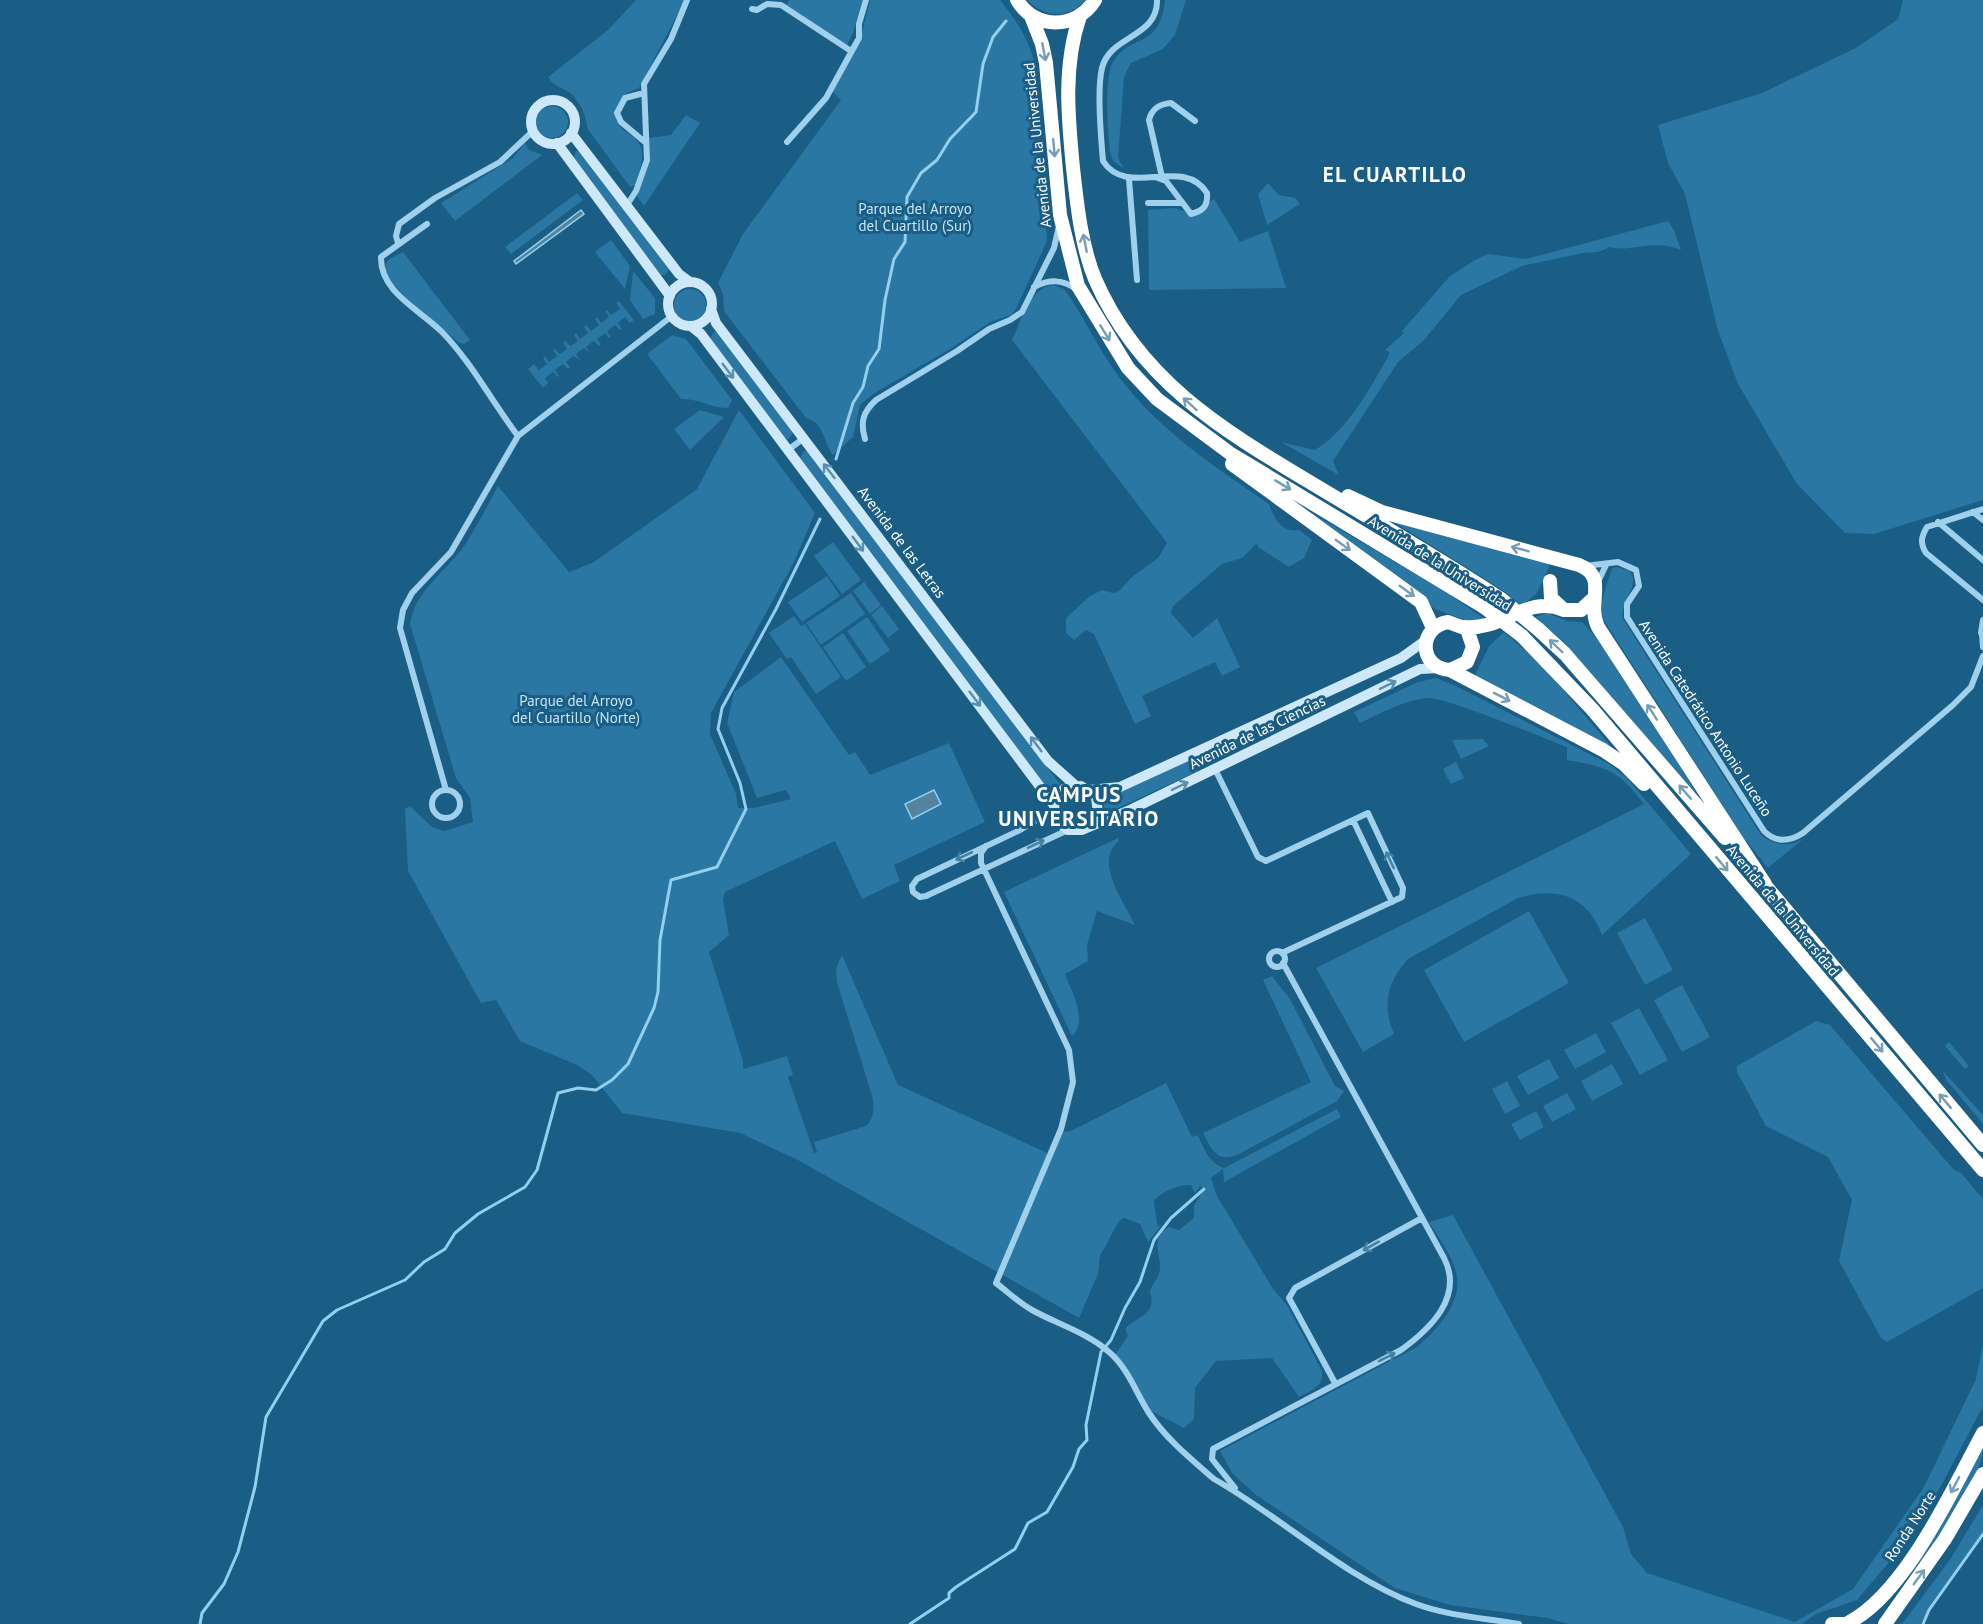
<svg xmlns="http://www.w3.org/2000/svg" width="1983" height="1624" font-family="'PT Sans',sans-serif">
	<rect width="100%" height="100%" fill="#1a5d85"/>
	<path fill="#2977a2" d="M636 0H685L639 88 625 94 616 110C614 145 659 123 635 185L630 187 587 128C587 116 578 97 567 91 558 86 554 86 548 77L608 30Z
		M789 0H863L853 33 847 45 786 5Z
		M870 0H1000C1017 21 1028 38 1035 64L1047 241 1016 309 1011 315 990 322 950 349 873 394 860 405 853 437 833 455C823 442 825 423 806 418L724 311 723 294 718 283 743 234 841 100 832 91 860 41Z
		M1027 0H1086C1069 19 1044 18 1027 0Z
		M1165 0H1186L1175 35 1163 49 1131 63 1124 77 1118 158 1124 169 1113 161 1110 152C1108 132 1104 82 1112 64 1129 31 1159 53 1165 0Z
		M1903 0H1983V500L1874 534 1845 533 1797 484 1738 384 1718 331 1685 194 1668 163 1658 125 1762 93 1856 48 1898 19Z
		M536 122a16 16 0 1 1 32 0a16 16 0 1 1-32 0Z
		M686 115 700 123 644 206 637 196 649 161V138L671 135Z
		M525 143 529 150 542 155 455 221 441 203 513 158Z
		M576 151 580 152 670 268 665 275H661L573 158Z
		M1268 183 1279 195 1295 198 1300 204 1267 225 1258 194Z
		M577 193 583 200 511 254 505 247Z
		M1214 199 1240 242 1268 231 1286 288 1149 290 1148 210 1175 208 1191 214Z
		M1668 221 1674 230 1681 250C1653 238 1630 253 1610 247L1598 252 1583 253 1522 266 1461 295 1424 340 1398 362 1333 461 1339 475 1281 442 1315 450C1348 430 1371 387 1390 353L1385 350 1404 333 1402 331 1450 276 1475 260 1488 254 1526 259Z
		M611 240 630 266 625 289 595 252Z
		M403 252 470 340 464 344 459 343C445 329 386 286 385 270 384 259 395 256 403 252Z
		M633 271 655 298V314L643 319 630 300Z
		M1053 285 1064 289C1082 313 1094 341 1112 367 1152 426 1211 464 1269 504 1274 518 1281 533 1299 530L1312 540 1304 558 1289 567 1258 547 1257 543 1242 558 1222 564 1173 606 1171 613 1193 638 1217 618 1240 667 1222 676 1215 662 1142 696 1151 716 1135 724 1094 634 1086 630 1074 640 1066 633V618L1090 596 1102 590 1113 593 1119 591 1132 577 1158 558 1167 543 1012 340C1021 321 1030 288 1053 285Z
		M674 305a16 16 0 1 1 32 0a16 16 0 1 1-32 0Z
		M619 301 634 320 630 323 625 317 618 323 622 329 620 330 615 325 607 331 611 337 609 338 605 333 597 339 601 344 599 346 594 341 586 347 590 353 584 348 576 354 580 360 573 356 566 362 570 367 568 369 563 364 555 370 559 376 557 377 553 372 545 378 548 383 543 388 528 369 534 364 539 370 547 364 543 358 545 356 549 362 557 356 553 350 555 349 560 354 567 349 563 342 566 341 570 346 578 341 574 335 576 333 580 339 588 333 584 327 586 325 591 331 599 325 595 319 597 317 601 323 609 317 605 311 607 310 611 315 620 309 616 303Z
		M714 331 718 332 793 432 789 439 785 438 710 339Z
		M672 335 686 339 732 400 728 408C711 408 698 398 681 399L647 354Z
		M700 410 724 417 690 450 674 429Z
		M739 410 815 513 794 562 711 713 710 734 736 794 738 808H754L791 799 786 790 757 798 727 723 734 692 781 657 849 755 855 752 870 775 949 743 985 822 894 865 900 881 862 899 835 841 725 892 723 900 729 935 709 952 743 1061V1069L787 1056 793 1075 788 1077 814 1153 817 1152 814 1142 866 1126C874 1118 874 1110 873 1099L837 982 836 968 842 955 898 1085 1052 1155 1063 1132 1071 1131 1166 1083 1192 1137 1198 1135C1204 1149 1209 1163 1224 1168L1337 1109 1341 1117 1224 1182 1223 1169 1211 1178 1217 1196 1273 1289 1287 1305 1322 1371C1324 1387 1312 1390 1299 1397L1272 1358 1216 1361 1195 1388 1194 1419 1184 1428 1151 1411 1115 1355 1128 1336 1125 1329C1137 1315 1157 1317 1150 1291 1152 1285 1157 1279 1159 1274 1164 1256 1147 1240 1169 1227L1179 1230 1194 1218V1206L1204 1189 1200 1186 1195 1193 1191 1185C1181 1184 1160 1192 1154 1201L1157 1224 1160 1227 1148 1242 1140 1224 1124 1218 1119 1221 1100 1256 1098 1274 1079 1318 796 1159 740 1133 622 1113 592 1075 577 1065 520 1041 496 1000 481 1003 408 871 405 809 410 806 432 827 444 831 473 822 470 798 456 778 410 624C415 590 445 573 464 546 477 527 487 506 498 486L569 572 594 562 697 489Z
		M804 451H808L1060 784 1051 793 800 458Z
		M1293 502 1440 588 1488 621 1470 622 1435 609Z
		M1389 519 1549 563V567L1537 593 1522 606 1504 591Z
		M833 542 861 580 842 594 814 556Z
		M1617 567 1630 571C1641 588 1620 598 1623 619L1761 835C1776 846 1787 847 1803 839L1768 868 1743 837 1603 619C1598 601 1608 583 1612 568Z
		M827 576 840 596 802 622 788 602Z
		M864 582 881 605 870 614 853 591Z
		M851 593 865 614 821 645 806 623Z
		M882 606 899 629 888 638 871 615Z
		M1547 613 1567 621 1582 622 1594 635 1596 634 1704 805 1588 670 1535 617Z
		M794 616 801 626 805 624 841 677 816 694 791 657 787 659 769 633Z
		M867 617 890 650 870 664 847 631Z
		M1504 632 1543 666 1615 751 1473 679 1489 646Z
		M843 633 866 667 846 681 823 647Z
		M1436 678 1460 688 1609 764 1627 778 1691 854 1602 935C1587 894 1554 886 1516 899L1408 959C1387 982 1382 1005 1394 1034L1363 1052 1316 968 1644 804C1617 769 1609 768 1567 760V747C1542 738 1445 696 1426 698 1403 701 1381 713 1360 723L1354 712 1418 682Z
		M1483 739 1489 746 1461 759 1452 740Z
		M1192 758 1198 771 1103 815 1104 801 1101 795 1122 791Z
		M1456 762 1464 778 1451 784 1443 769Z
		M1118 838 1119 841C1093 862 1124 901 1135 925L1097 911 1087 945 1088 961 1065 974C1071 991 1089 1021 1072 1036L1004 892Z
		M1529 911 1569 983 1464 1042 1424 970Z
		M1645 918 1673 970 1645 985 1617 933Z
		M1272 976 1290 999 1335 1086 1344 1091 1337 1101 1239 1154C1217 1164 1212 1150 1203 1133L1311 1082 1263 980Z
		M1682 985 1710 1037 1682 1052 1654 1000Z
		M1639 1008 1668 1060 1640 1075 1611 1023Z
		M1816 1021 1830 1025 1954 1170 1961 1173 1983 1199V1288L1887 1342 1881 1338 1839 1261 1852 1200 1828 1157 1766 1126 1737 1072V1066Z
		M1596 1033 1606 1052 1575 1069 1564 1050Z
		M1949 1042 1969 1066 1965 1069 1945 1046Z
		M1549 1059 1559 1078 1528 1095 1517 1076Z
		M1612 1064 1623 1084 1592 1101 1581 1081Z
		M1942 1070 1983 1115V1124L1947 1081Z
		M1507 1081 1520 1106 1505 1114 1492 1089Z
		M1567 1093 1576 1109 1552 1122 1543 1106Z
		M1536 1111 1544 1127 1520 1140 1511 1124Z
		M1453 1215 1605 1494 1623 1527 1631 1554 1647 1573 1795 1622 1853 1589 1924 1487 1976 1379 1983 1343V1406L1942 1484 1908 1540 1857 1600 1816 1614 1802 1624H1568L1547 1618 1450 1605 1395 1588 1256 1495 1232 1473 1220 1451 1417 1347C1437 1330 1464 1301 1456 1272 1452 1255 1438 1237 1429 1222Z
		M1983 1446C1983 1488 1922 1560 1896 1591Z
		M1983 1505V1537L1920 1624H1902L1951 1558Z"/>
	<path fill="#52839f" stroke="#93cfee" stroke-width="1.5" d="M581 210 584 214 516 264 514 261Z
		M934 790 941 804 912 819 905 804Z"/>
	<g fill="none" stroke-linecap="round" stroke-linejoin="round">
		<path stroke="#93cfee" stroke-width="3" d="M836 459 853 403 863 387 868 366 879 349 885 300 894 259 905 242 907 197 921 173 937 160 950 139 976 112 983 64 993 37 1006 21
			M200 1624 202 1613 224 1584 238 1552 255 1487 266 1417 323 1321 337 1310 405 1280 424 1262 445 1249 455 1233 478 1214 525 1187 537 1170 558 1093 578 1088 596 1090 612 1080 628 1064 654 1008 658 992 660 940 671 880 717 867 746 809 740 783 718 729 722 708 776 609 820 519
			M910 1624 949 1598V1593L956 1587 1015 1549 1028 1523 1047 1512 1073 1467 1079 1449 1087 1440 1086 1425 1101 1352 1111 1340 1125 1308 1140 1282 1154 1240 1171 1218 1204 1189
			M1923 1624 1929 1610 1983 1534"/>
		<path stroke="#a0d1ec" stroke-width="6" d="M752 9 757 10 767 4 781 5 851 51
			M644 93 625 98 617 113 621 122 646 143
			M787 142 826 98 859 38V24L866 0
			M1155 177 1166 181 1191 214C1203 211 1208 206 1207 193 1183 155 1127 199 1103 161 1101 139 1097 88 1102 68 1110 35 1158 38 1157 0
			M1162 177 1149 120C1152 108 1160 104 1171 103L1195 121
			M1129 179 1137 280
			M1148 203H1182
			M627 205 636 191 647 160 644 84 671 39 687 0
			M427 224 381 257C380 292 419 309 442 332 472 363 492 402 518 436
			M398 243 396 236 399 224 435 198 500 162 533 131
			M1034 287C1050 279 1063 279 1077 290
			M865 439C860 422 863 412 876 400L957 351 989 329 1010 320 1022 312 1054 248 1059 226
			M788 450 804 438
			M1983 509 1927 527C1921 537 1920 543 1926 553L1983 600
			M1973 512 1983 520
			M1938 522 1983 560
			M1585 566 1618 562 1636 570 1639 586 1627 604V617L1764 831C1776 843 1789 842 1803 833L1953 705 1971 687 1983 656
			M1598 582 1606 565
			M1983 620 1981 633 1983 635
			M1982 635 1983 647
			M1215 769 1258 857 1266 861 1368 813 1403 888 1402 897 1282 953
			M432 804a14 14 0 1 1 28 0a14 14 0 1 1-28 0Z
			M446 790 400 628 403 610 412 593 451 552 518 436 672 316
			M1053 810 1020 830 917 879 912 886 913 892 920 897 926 896 1068 830
			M1353 820 1392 902
			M986 846 981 853V863L1069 1050 1073 1082 1061 1129 996 1283C1008 1292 1019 1303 1032 1310 1057 1324 1088 1333 1109 1352 1128 1368 1136 1393 1149 1413 1166 1439 1191 1459 1214 1479 1281 1517 1344 1577 1416 1604 1448 1616 1485 1618 1519 1624
			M1269 959a8 8 0 1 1 16 0a8 8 0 1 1-16 0Z
			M1335 1383 1289 1298 1295 1288 1422 1218
			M1235 1488 1212 1459 1213 1449 1401 1350C1430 1329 1464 1297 1444 1258L1283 963"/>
		<path stroke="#cce8f9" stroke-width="10" d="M531 122a22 22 0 1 1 44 0a22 22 0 1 1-44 0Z
			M571 133 679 274 690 282
			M557 143 670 296
			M668 304a22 22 0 1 1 44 0a22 22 0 1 1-44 0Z
			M711 309 716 323 1048 761 1076 786
			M691 326 701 334 1053 804
			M1089 790 1120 787 1401 658 1426 640
			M1088 827 1098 814 1096 797 1081 786 1064 789 1054 801 1055 819 1068 830H1082L1132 809 1420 669 1440 668"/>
		<path stroke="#fff" stroke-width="14" d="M1017 0C1035 30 1076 30 1095 0
			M1031 16 1042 44 1046 63 1060 215 1078 286 1128 368 1157 399 1231 454 1484 607
			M1080 16C1063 65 1068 117 1073 168 1077 204 1081 245 1095 279 1141 385 1230 434 1323 490 1383 526 1443 561 1501 599
			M1232 464 1421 602 1433 628
			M1348 496 1382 512 1579 565C1609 577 1586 602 1598 627L1765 884
			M1550 581 1551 598 1564 610H1581L1594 598
			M1464 627C1504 631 1526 594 1564 610
			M1538 629 1565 654 1725 838
			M1522 636 1592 709 1983 1170
			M1450 670 1467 662 1473 647 1467 629 1448 622C1418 627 1418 668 1450 670L1603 750 1624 764 1644 784
			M1759 878 1983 1145
			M1848 1623C1906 1593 1952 1490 1983 1433
			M1832 1624H1851
			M1885 1624 1945 1539 1983 1474"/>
		<path stroke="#fff" stroke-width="14" d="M1501 599 1538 629
			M1484 607 1522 636"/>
	</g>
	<defs><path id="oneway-shaft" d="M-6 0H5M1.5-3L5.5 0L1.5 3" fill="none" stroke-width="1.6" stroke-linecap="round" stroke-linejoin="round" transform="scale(1.5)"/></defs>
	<g stroke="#769eb6">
		<use href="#oneway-shaft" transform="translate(1044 52) rotate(79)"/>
		<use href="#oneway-shaft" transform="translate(1054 148) rotate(85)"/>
		<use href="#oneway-shaft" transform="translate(1085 243) rotate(-101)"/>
		<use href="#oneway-shaft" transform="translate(1105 333) rotate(59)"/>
		<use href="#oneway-shaft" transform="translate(1190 404) rotate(-138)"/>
		<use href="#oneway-shaft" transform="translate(1283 485) rotate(31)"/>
		<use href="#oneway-shaft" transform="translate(1343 545) rotate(36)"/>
		<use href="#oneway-shaft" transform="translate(1520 549) rotate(-165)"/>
		<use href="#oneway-shaft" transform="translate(1407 591) rotate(36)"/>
		<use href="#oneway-shaft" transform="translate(1556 646) rotate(-136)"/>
		<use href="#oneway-shaft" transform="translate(1502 697) rotate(27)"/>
		<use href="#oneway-shaft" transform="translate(1652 712) rotate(-123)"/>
		<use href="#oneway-shaft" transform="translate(1685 792) rotate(-131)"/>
		<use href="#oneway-shaft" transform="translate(1722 864) rotate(50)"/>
		<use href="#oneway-shaft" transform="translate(1877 1045) rotate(50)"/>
		<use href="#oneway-shaft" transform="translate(1945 1101) rotate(-130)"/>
		<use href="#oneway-shaft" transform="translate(1955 1485) rotate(118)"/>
		<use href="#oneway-shaft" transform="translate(1919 1577) rotate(-54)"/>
	</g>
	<g stroke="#588eae">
		<use href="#oneway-shaft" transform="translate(728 371) rotate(53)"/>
		<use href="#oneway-shaft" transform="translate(829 471) rotate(-128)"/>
		<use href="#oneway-shaft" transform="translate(858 544) rotate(53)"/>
		<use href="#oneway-shaft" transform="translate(1388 685) rotate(-26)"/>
		<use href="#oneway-shaft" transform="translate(975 699) rotate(53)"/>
		<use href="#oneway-shaft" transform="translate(1036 744) rotate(-127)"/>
		<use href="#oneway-shaft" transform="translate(1180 786) rotate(-26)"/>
	</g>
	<g stroke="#4280a4">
		<use href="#oneway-shaft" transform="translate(1036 844) rotate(-25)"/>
		<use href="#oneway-shaft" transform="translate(964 856) rotate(155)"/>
		<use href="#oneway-shaft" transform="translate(1390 860) rotate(-115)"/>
		<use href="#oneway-shaft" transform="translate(1371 1246) rotate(151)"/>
		<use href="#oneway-shaft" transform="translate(1387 1357) rotate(-27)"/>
	</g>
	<g text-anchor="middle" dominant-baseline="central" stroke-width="6" stroke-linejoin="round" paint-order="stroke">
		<g font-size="15" fill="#fff" stroke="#1a5d85">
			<text transform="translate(1037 145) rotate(-96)">Avenida de la Universidad</text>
			<text transform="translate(902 542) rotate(53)">Avenida de las Letras</text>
			<text transform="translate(1440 563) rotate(32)">Avenida de la Universidad</text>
			<text transform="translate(1706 718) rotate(57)">Avenida Catedrático Antonio Luceño</text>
			<text transform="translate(1257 732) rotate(-26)">Avenida de las Ciencias</text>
			<text transform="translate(1783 910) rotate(50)">Avenida de la Universidad</text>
			<text transform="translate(1910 1526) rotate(-57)">Ronda Norte</text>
		</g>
		<g font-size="15" fill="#c5e6f9" stroke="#1a5d85">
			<text x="915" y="208">Parque del Arroyo<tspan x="915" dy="17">del Cuartillo (Sur)</tspan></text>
			<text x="576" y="700">Parque del Arroyo<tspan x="576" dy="17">del Cuartillo (Norte)</tspan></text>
		</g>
		<g font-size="21" font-weight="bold" letter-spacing="1.5" fill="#fff" stroke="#1a5d85">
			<text x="1395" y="174">EL CUARTILLO</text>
			<text x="1079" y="794">CAMPUS<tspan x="1079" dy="24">UNIVERSITARIO</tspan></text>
		</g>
	</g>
</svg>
